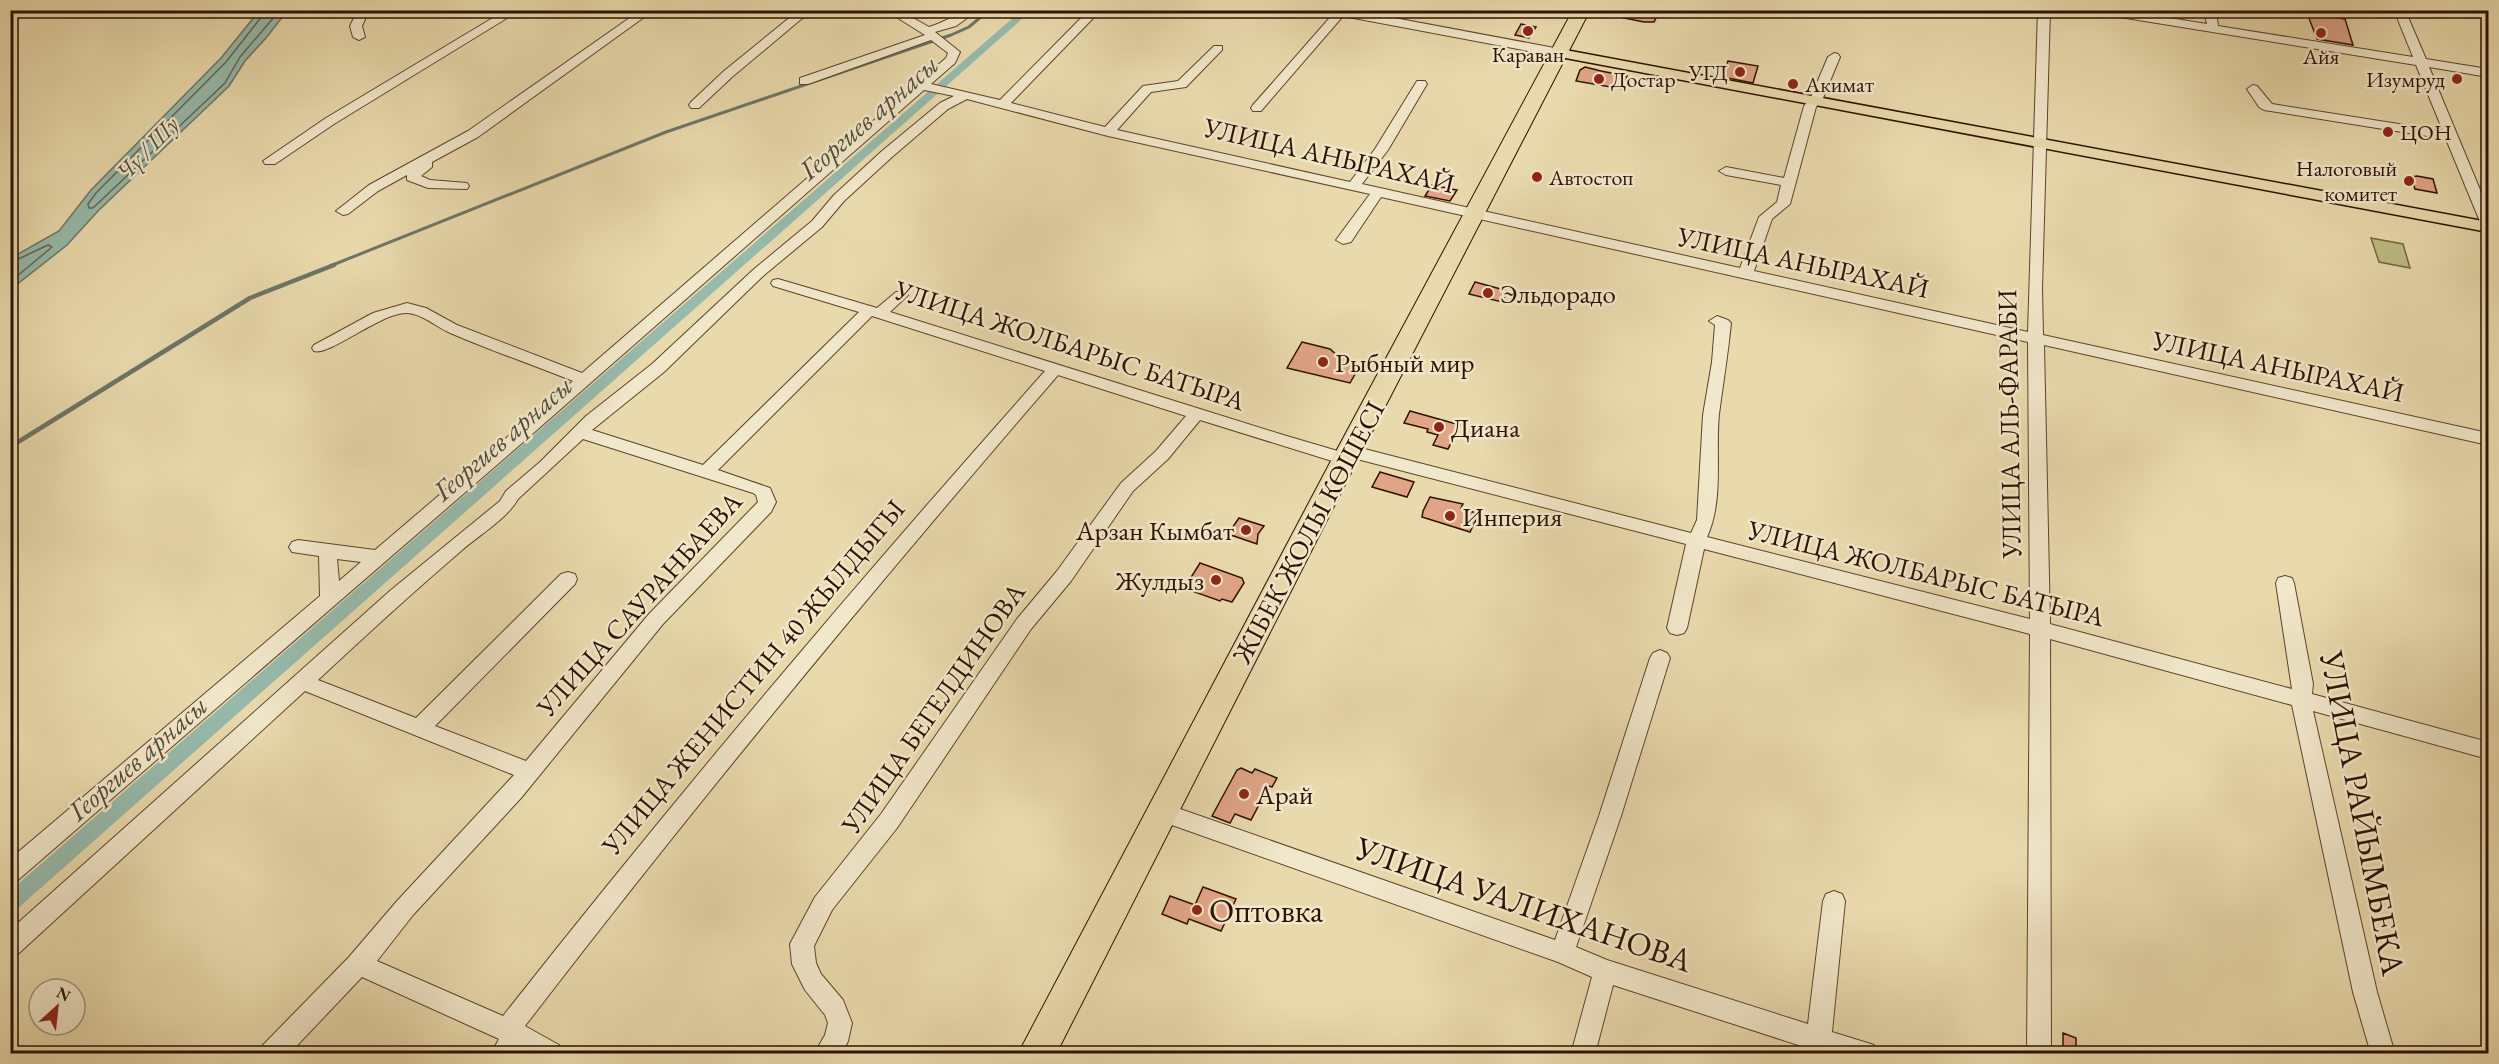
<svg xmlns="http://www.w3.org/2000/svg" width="2499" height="1064" font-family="'EB Garamond',serif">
	<rect width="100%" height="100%" fill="#e9daad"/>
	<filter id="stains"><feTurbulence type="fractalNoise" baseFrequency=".00333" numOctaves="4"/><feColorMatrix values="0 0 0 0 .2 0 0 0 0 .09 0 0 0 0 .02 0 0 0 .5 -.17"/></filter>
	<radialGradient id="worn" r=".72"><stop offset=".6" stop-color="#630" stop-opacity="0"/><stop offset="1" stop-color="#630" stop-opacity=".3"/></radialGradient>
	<path fill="#bdbd85" stroke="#766742" stroke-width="1.5" d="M2371 238 2403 244 2410 268 2379 262Z"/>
	<path fill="#97baac" stroke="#6d7667" stroke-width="1.5" d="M259 11H287L266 38 245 61 229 86 99 210 67 245 11 289V258L59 231 91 190 221 58Z"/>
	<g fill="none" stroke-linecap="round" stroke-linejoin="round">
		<path stroke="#626656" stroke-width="1.5" d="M263 10 262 16 226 62 96 193 88 204 89 208H93L225 83 240 57 280 10
			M10 263 48 245 52 247 10 282"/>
		<path stroke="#6d7667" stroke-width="3" d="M330 266 666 132 951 35 969 27 989 10"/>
		<path stroke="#6d7667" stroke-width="4.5" d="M10 447 250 298 334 265"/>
		<path fill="#97baac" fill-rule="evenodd" d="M1022 10H1032L17 909 10 911V891Z"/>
	</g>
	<path fill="#e0a587" stroke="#2e1100" stroke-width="1.5" d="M1615 10H1660L1654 22H1644L1614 16Z
		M2307 13 2345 19 2353 45 2317 39Z
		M1521 24 1536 27 1529 38 1515 35Z
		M1728 61 1758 66 1753 83 1722 77Z
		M1585 67 1601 71 1627 76 1622 89 1576 81 1580 70Z
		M2417 176 2433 179 2437 193 2415 189 2411 177Z
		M1432 185 1457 190 1450 201 1425 196Z
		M1475 282 1508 291 1502 302 1469 294Z
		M1302 342 1330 349 1338 356 1362 362 1350 383 1287 368Z
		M1410 411 1460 425 1448 449 1433 445 1438 435 1427 432 1428 429 1404 423Z
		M1380 472 1414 482 1407 497 1372 487Z
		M1430 497 1463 504 1461 508 1479 514 1470 532 1422 517 1423 511Z
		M1239 518 1264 526 1258 534 1257 544 1228 534Z
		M1200 563 1242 578 1244 583 1232 602 1222 599 1220 601 1186 589 1185 587Z
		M1241 768 1252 773 1255 769 1277 778 1272 787 1269 786 1251 820 1235 814 1230 823 1212 816 1237 770Z
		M1203 887 1236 899 1221 931 1189 919 1187 924 1162 914 1170 896 1195 905Z
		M2063 1033 2076 1038V1052L2063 1047Z"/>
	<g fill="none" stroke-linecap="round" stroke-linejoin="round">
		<g stroke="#5d432b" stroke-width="2">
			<path id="minor" d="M358 10H369L362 26 365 37 359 40 353 37 350 26Z
				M506 10H520L334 124 275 164H265L263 161 326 118Z
				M641 10H654L478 137 432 162V167L421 176 430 180 467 183 469 186 467 189 428 188 407 180V175L378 191 348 214 343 215 336 211 369 185 468 131Z
				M799 10H812L732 77 699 108H691L689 105 691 102 724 71Z
				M885 10H899L929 27C947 22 960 10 978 10L956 26 935 32 960 52 955 63 931 84 1000 100 1089 10H1101L1011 103 1105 127 1143 86 1178 81 1214 46H1222V50L1186 87 1151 92 1117 130 1350 182 1375 149 1417 81H1425L1427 84 1388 150 1362 184 1740 268 1759 217 1777 202 1781 185 1726 175 1719 171 1726 167 1784 178 1804 106 1811 97 1828 57 1834 53 1838 54 1840 57 1823 98 1816 107 1790 204 1772 219 1754 271 2028 332 2038 10H2050L2042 289 2043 335 2488 433V445L2044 345 2050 624 2292 689 2276 583 2278 578 2285 576 2292 578 2294 583 2313 684 2312 694 2488 742V759L2313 711 2377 992 2395 1054H2371L2353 992 2292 705 2050 639 2051 1054H2027L2030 634 1704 549 1687 628 1684 633 1677 635 1670 633 1667 628 1686 544 1353 458 1351 463 1345 465 1200 420 1168 459 1133 491 1071 581 1031 629 897 828 832 910 814 946 816 963 821 974 843 1000 852 1023 848 1041 842 1054H814L825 1035 828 1023 825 1015 805 990 792 964 790 944 815 897 881 814 1017 619 1057 571 1121 483 1156 451 1186 416 1058 375C875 587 696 803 525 1026L559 1045 562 1054H525L521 1051 519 1054H491L499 1039 362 977 289 1054H260L263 1045 349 957 397 901 514 775 305 691 18 954 10 957V930L391 590 500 501 506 491 540 462 586 416 652 364 753 270 812 221 834 195 882 151 940 103 954 96 924 90 522 443 18 880 10 883V859L320 596 319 556 292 552 289 547 292 542 298 540 375 550 573 381C531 364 489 350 448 332 435 326 421 313 406 313 380 313 330 356 314 351L312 348 314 345 373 313 407 303 426 308 457 325 582 373 946 58 948 53 931 40 808 84H800V78L925 35ZM967 99 1108 136 1370 194 1336 240 1343 244 1351 242 1381 197 2028 342 2030 619 1707 537C1724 500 1715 454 1719 414 1723 384 1728 354 1731 323L1728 320 1717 316 1709 321 1715 325 1712 362 1703 415 1697 520 1691 533 1349 445 1343 447 1341 452 1280 434 890 312 908 295 906 292H896L877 308 778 279 773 280 771 283 773 286 859 312 703 465 592 430 664 372 763 276 822 227 844 201 892 157 948 109ZM872 316 1045 371C858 581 677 795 503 1016L377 961 413 915 521 798 663 624 771 512 776 502 770 488 718 470ZM583 439 753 493 756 495 758 502 649 614 526 761 435 726 575 584 577 579 575 574 568 572 561 574 416 718 318 680C365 636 412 593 461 551 479 535 506 520 518 499ZM337 559 361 562 339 581Z
				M1326 10H1352L1560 49 1566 53 1560 57 1343 16 1261 111H1253L1251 108 1253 105 1333 14Z
				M2090 10H2119L2207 24 2204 10H2216L2218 26 2413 57 2394 10H2405L2426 59 2488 69V77L2429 67 2488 209V228L2481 224 2446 139 2264 110 2259 107 2247 89 2253 85 2257 86 2272 104 2443 131 2416 65 2095 13Z
				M1660 650 1667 653 1670 658 1621 816 1576 947 1607 960 1808 1024 1823 901 1826 894 1834 891 1842 894 1845 901 1832 1032 1874 1045 1877 1054H1826L1613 985 1595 1054H1571L1592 977 1558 962 1155 819 1152 812 1155 805 1163 803 1555 940 1599 816 1650 658 1653 653Z"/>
		</g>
		<g stroke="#2e1100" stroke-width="3">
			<path id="major" d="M1560 49 2488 222V232L1555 56 1553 53 1555 50Z"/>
		</g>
		<g stroke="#2e1100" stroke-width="2">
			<path id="highway" d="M1573 10H1590L1358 459 1056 1054H1018L1332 459Z"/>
		</g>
		<use href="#minor" fill="#f1e7ca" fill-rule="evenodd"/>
		<use href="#major" fill="#e9daad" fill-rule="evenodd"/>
		<use href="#highway" fill="#e9daad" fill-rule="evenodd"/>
	</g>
	<g fill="#8f2418" stroke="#f1e7ca" stroke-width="2">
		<circle cx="1528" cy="31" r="6"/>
		<circle cx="2321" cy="33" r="6"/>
		<circle cx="1740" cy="72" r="6"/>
		<circle cx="1599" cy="79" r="6"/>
		<circle cx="2457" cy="79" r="6"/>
		<circle cx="1793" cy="84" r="6"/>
		<circle cx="2388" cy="132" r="6"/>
		<circle cx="1537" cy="177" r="6"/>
		<circle cx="2409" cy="181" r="6"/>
		<circle cx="1488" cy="293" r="6"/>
		<circle cx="1323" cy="362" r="6"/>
		<circle cx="1439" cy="427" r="6"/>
		<circle cx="1450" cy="516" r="6"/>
		<circle cx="1246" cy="530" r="6"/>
		<circle cx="1216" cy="580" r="6"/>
		<circle cx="1244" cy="794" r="6"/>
		<circle cx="1197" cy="910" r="6"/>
	</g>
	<g text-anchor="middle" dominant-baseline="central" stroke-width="5" stroke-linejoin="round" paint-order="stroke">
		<g font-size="22" fill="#2e1100" stroke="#f1e7ca" text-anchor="start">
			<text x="1528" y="54" text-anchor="middle">Караван</text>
			<text x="2321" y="56" text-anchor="middle">Айя</text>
			<text x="1728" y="72" text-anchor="end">УГД</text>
			<text x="1611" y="79">Достар</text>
			<text x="2445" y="79" text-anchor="end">Изумруд</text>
			<text x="1805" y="84">Акимат</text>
			<text x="2400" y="132">ЦОН</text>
			<text x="2397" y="168" text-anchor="end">Налоговый<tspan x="2397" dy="25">комитет</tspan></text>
			<text x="1549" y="177">Автостоп</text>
		</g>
		<g font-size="24" font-style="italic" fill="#534c3c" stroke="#f1e7ca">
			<text transform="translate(147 148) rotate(-46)">Чү / Шу</text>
		</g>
		<g font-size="27" fill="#2e1100" stroke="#f1e7ca">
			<text transform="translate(1329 155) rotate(13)">УЛИЦА АНЫРАХАЙ</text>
			<text transform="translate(1803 262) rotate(12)">УЛИЦА АНЫРАХАЙ</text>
			<text transform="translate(1070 345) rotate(18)">УЛИЦА ЖОЛБАРЫС БАТЫРА</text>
			<text transform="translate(2278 366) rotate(12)">УЛИЦА АНЫРАХАЙ</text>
			<text transform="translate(2009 424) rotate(-91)">УЛИЦА АЛЬ-ФАРАБИ</text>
			<text transform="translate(1308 532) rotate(-62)">ЖІБЕК ЖОЛЫ КӨШЕСІ</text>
			<text transform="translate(1926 573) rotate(14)">УЛИЦА ЖОЛБАРЫС БАТЫРА</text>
			<text transform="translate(639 604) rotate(-48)">УЛИЦА САУРАНБАЕВА</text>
			<text transform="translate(753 677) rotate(-50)">УЛИЦА ЖЕНИСТИН 40 ЖЫЛДЫГЫ</text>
			<text transform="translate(933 708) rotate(-55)">УЛИЦА БЕГЕЛДИНОВА</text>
		</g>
		<g font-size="27" fill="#2e1100" stroke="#f1e7ca" text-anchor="start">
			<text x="1500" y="293">Эльдорадо</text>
			<text x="1335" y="362">Рыбный мир</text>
			<text x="1451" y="427">Диана</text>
			<text x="1462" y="516">Инперия</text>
			<text x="1234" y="530" text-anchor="end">Арзан Кымбат</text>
			<text x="1204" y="580" text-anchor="end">Жулдыз</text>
			<text x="1256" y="794">Арай</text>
		</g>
		<g font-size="28" font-style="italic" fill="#534c3c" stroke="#f1e7ca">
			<text transform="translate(868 117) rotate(-41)">Георгиев арнасы</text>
			<text transform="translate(502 438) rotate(-41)">Георгиев арнасы</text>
			<text transform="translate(137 758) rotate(-41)">Георгиев арнасы</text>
		</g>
		<g font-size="33" fill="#2e1100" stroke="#f1e7ca">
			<text transform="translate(2363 813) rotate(79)">УЛИЦА РАЙЫМБЕКА</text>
			<text transform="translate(1524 904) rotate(19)">УЛИЦА УАЛИХАНОВА</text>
		</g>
		<g font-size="33" fill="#2e1100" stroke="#f1e7ca" text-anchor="start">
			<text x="1209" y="910">Оптовка</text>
		</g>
	</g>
	<rect width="2499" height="1064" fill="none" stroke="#e9daad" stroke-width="36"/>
	<rect x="12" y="12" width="2475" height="1040" fill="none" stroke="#2e1100" stroke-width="3"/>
	<rect x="18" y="18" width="2463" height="1028" fill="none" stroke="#2e1100" stroke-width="1.5"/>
	<g transform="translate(57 1007) rotate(27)"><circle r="28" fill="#f1e7ca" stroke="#a39179" stroke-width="1.5"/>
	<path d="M0-4.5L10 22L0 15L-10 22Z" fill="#8f2418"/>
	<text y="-9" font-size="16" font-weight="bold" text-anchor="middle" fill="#2e1100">N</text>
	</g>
	<rect width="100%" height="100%" filter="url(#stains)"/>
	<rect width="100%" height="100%" fill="url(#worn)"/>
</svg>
